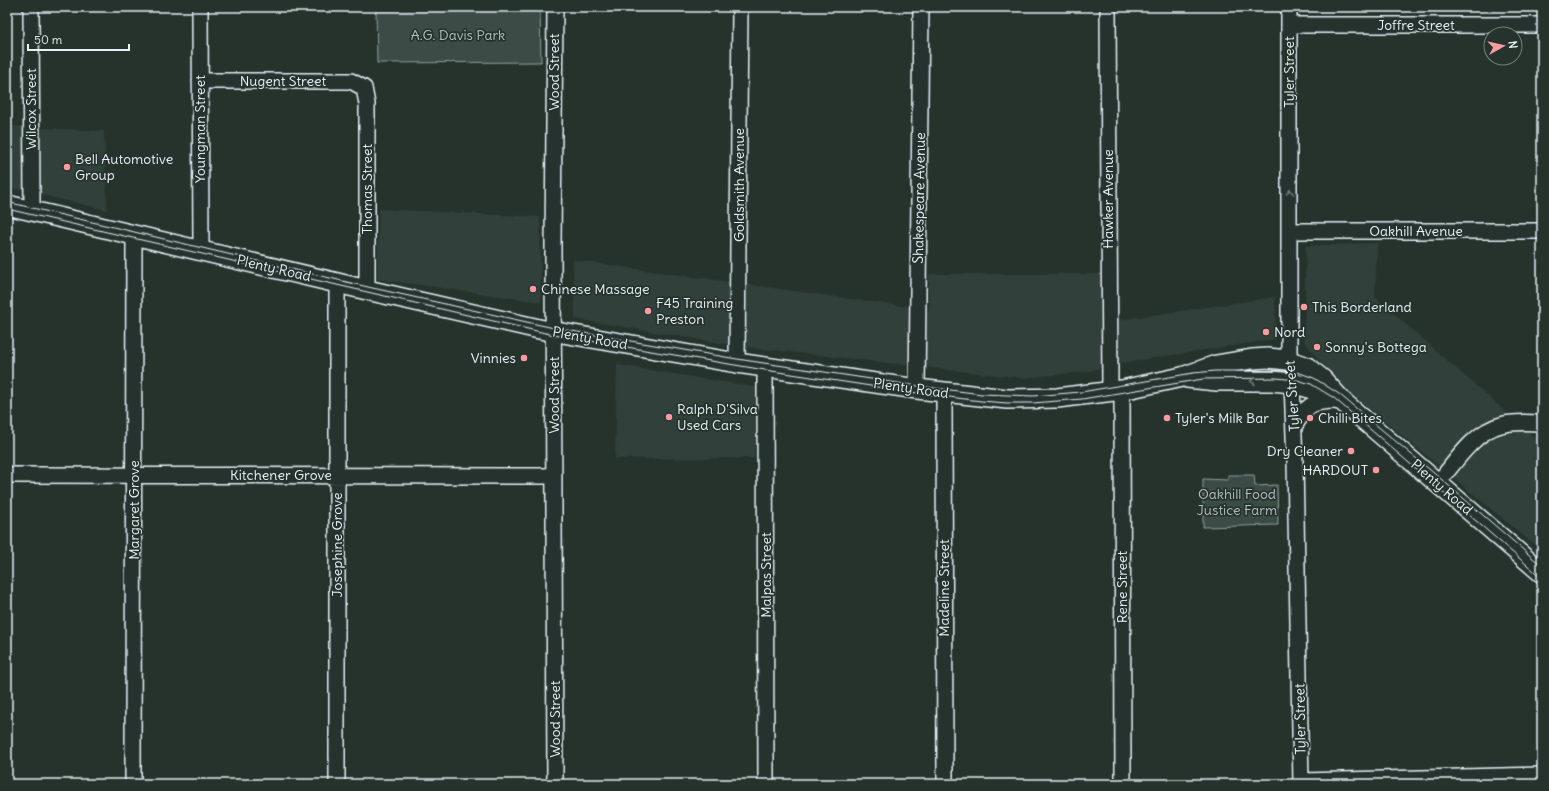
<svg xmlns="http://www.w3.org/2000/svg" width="1549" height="791" font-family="Delius,sans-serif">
	<rect width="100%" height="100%" fill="#26332d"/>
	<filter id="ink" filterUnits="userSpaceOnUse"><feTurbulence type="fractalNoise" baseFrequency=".025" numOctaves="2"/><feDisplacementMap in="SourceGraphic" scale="8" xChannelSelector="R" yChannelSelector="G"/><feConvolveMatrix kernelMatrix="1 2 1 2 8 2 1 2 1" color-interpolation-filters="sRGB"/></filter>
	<g filter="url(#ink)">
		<path fill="#333f3a" d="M7 124 20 127 104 131 107 210 7 187Z
			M379 209 540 217 541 302 377 279Z
			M1377 243 1375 297 1542 444V551L1335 380 1304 341 1306 246Z
			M573 260 929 310V274H1116L1119 320 1275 297 1276 339 1120 363 1085 372 1022 378 745 347 575 319Z
			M617 365 756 387 755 458 615 459Z"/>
		<path fill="#3e4b47" stroke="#939ea0" d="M376 7H540L541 62 377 63Z
			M1228 475H1254L1255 486 1277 485 1278 525 1203 527V479L1228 480Z"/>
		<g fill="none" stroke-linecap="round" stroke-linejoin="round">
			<g stroke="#e8f1f8" stroke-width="18">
				<path id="minor" d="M31 7 32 211
					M200 7 201 251
					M555 7 553 245 555 784
					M1108 7 1110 391
					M1289 25H1542
					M200 81H351L364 88 367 104V290
					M1290 231H1542
					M1289 360V7
					M737 363 740 7
					M765 367 766 784
					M1292 383 1295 462 1301 784
					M917 389 921 7
					M1122 390 1123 784
					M944 393 945 784
					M1294 427C1307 405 1310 401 1337 401
					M7 475 554 476
					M1438 483C1455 462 1475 431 1501 425 1514 421 1529 423 1542 423
					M1301 781 1542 775
					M133 784 134 235
					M337 784V283"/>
			</g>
			<g stroke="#e8f1f8" stroke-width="22">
				<path id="major" d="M7 205 367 290 539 329 737 363 917 389 1007 399 1057 398 1122 390 1182 377 1216 365 1252 359 1268 358 1287 360 1307 367 1322 379 1342 401 1542 573
					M1187 378 1217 381H1272L1292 383 1306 387 1339 400"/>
			</g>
			<use href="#minor" stroke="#26332d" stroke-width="15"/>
			<use href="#major" stroke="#26332d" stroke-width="19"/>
			<path stroke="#e8f1f8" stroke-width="1" d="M7 202 368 287 554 328 737 359 918 386 982 394 1033 396 1081 392 1193 373 1215 371H1286L1300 373 1314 378 1339 394 1441 479 1542 566
				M7 209 554 335 765 370 917 393 981 401 1007 403H1033L1082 399 1203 379 1276 378 1297 380 1311 384 1334 398 1542 578"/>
		</g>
		<defs><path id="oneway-chevron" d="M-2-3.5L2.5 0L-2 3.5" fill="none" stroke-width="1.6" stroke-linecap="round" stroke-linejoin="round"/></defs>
		<g stroke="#6a7674">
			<use href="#oneway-chevron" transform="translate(1290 192) rotate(-90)"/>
			<use href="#oneway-chevron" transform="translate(1253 381) rotate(-180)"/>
		</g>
	</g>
	<g fill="#ff9aa2" stroke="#26332d" stroke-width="1.5">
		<circle cx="67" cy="167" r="4"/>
		<circle cx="533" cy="289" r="4"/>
		<circle cx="1304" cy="307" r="4"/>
		<circle cx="648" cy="311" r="4"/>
		<circle cx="1266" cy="332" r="4"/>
		<circle cx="1317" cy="347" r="4"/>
		<circle cx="524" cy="358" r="4"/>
		<circle cx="669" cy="417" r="4"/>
		<circle cx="1167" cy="418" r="4"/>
		<circle cx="1310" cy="418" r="4"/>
		<circle cx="1351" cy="451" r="4"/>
		<circle cx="1376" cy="470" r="4"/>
	</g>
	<g text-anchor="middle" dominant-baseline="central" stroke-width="3.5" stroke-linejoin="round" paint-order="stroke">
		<g font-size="14" fill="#e8f1f8" stroke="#26332d">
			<text x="1416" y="25">Joffre Street</text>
			<text transform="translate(554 72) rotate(-90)">Wood Street</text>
			<text transform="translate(1289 72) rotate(-90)">Tyler Street</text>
			<text x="283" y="81">Nugent Street</text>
			<text transform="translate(31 109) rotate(-90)">Wilcox Street</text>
			<text transform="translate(200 129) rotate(-90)">Youngman Street</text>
			<text transform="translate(739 185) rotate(-90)">Goldsmith Avenue</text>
			<text transform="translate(367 189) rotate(-90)">Thomas Street</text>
			<text transform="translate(919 198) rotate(-89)">Shakespeare Avenue</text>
			<text transform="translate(1108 199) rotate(-90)">Hawker Avenue</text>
			<text x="1416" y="231">Oakhill Avenue</text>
			<text transform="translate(274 268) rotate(13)">Plenty Road</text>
			<text transform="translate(590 338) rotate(10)">Plenty Road</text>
			<text transform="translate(911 388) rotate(8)">Plenty Road</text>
			<text transform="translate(554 395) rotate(-90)">Wood Street</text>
			<text transform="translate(1292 396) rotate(-94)">Tyler Street</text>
			<text x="281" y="475">Kitchener Grove</text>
			<text transform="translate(1442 487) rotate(41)">Plenty Road</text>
			<text transform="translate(134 510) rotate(-90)">Margaret Grove</text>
			<text transform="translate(337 545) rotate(-90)">Josephine Grove</text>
			<text transform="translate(766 575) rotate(-90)">Malpas Street</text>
			<text transform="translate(1122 587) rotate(-90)">Rene Street</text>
			<text transform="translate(944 588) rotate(-90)">Madeline Street</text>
			<text transform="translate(555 719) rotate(-90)">Wood Street</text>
			<text transform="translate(1300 719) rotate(-91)">Tyler Street</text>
		</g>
		<g font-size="14" fill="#b5bfc3" stroke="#26332d">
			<text x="458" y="35">A.G. Davis Park</text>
			<text x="1237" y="494">Oakhill Food<tspan x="1237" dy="16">Justice Farm</tspan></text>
		</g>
		<g font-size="14" fill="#e8f1f8" stroke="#26332d" text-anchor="start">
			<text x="75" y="159">Bell Automotive<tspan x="75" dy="16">Group</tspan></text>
			<text x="541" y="289">Chinese Massage</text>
			<text x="656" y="303">F45 Training<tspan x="656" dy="16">Preston</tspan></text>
			<text x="1312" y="307">This Borderland</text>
			<text x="1274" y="332">Nord</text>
			<text x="1325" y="347">Sonny's Bottega</text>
			<text x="516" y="358" text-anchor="end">Vinnies</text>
			<text x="677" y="409">Ralph D'Silva<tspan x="677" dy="16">Used Cars</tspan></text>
			<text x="1175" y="418">Tyler's Milk Bar</text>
			<text x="1318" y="418">Chilli Bites</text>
			<text x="1343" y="451" text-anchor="end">Dry Cleaner</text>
			<text x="1368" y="470" text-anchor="end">HARDOUT</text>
		</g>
	</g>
	<rect width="1549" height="791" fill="none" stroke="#26332d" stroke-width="24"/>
	<rect x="12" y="12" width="1525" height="767" fill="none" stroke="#e8f1f8" stroke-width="1.5" filter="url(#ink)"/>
	<g transform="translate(1503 46) rotate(82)"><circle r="19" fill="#26332d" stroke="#747f7e"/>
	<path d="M0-3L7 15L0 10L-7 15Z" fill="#ff9aa2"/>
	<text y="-6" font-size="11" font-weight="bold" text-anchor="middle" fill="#e8f1f8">N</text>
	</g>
	<path d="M28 44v6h101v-6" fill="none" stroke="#e8f1f8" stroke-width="2"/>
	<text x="34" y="44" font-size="12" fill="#e8f1f8" stroke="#26332d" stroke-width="3" paint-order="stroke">50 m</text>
</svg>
